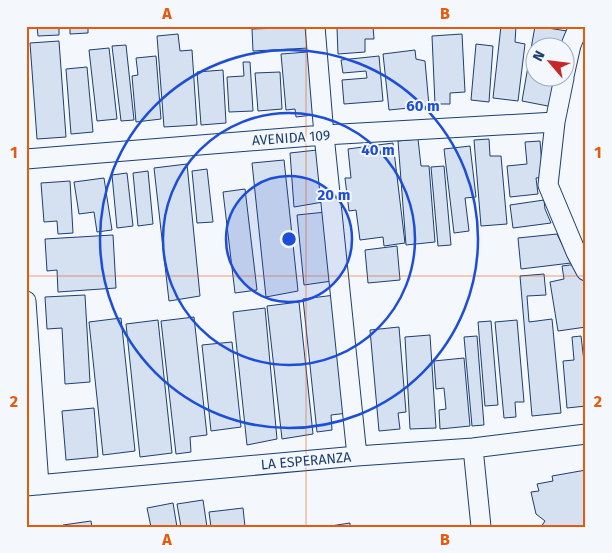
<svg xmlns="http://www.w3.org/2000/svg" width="612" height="553" font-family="'Fira Sans',sans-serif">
	<rect width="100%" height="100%" fill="#f4f7fb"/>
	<path fill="#d5e0f0" stroke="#1d3f73" d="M37 26H59V35L38 36Z
		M70 26H88V33L70 34Z
		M373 26 374 39H365V52L338 54 337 28Z
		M501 26H516L515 42 525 44 518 101 493 98Z
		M535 26 567 31 564 48H534V78H559L553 107 522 101Z
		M308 27 309 48 253 51 252 29Z
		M178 34 180 51 192 50 197 125 164 127 157 36Z
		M462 34 465 92 450 93V104H435L432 36Z
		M59 41 66 137 37 139 30 43Z
		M476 44 493 46 489 102 471 100Z
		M126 45 134 120 121 121 112 46Z
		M109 48 117 119 97 121 89 50Z
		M415 50 416 59 425 61 429 106 389 110 383 54Z
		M308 52 313 115 296 117 295 109 286 110 281 54Z
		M156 56 161 119 136 122 132 76 138 75 136 58Z
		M379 56 383 101 344 104 342 80 367 78 366 71 343 73 341 60Z
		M243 62H250L253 111 229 112 227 77 244 76Z
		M87 67 93 132 71 134 66 69Z
		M223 70 226 123 201 125 197 72Z
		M280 72 282 109 258 111 255 73Z
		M418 139 421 166H429L435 242 406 245 398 141Z
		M489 139 490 156H501L507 224 481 226 474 140Z
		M540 141 543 177 536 178 538 194 510 197 507 166 527 164 525 142Z
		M393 143 405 243 384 246 383 237 360 240 356 210 349 211 345 178H351L348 149Z
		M470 146 476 197 465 198 469 231 454 233 444 149Z
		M317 150 323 202 294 207 290 153Z
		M284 160 298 291 266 297 252 163Z
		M187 164 200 296 169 301 154 168Z
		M444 166 451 245 438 246 431 167Z
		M207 169 213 222 197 223 192 171Z
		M148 171 153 224 138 226 133 173Z
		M127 173 133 226 117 228 112 175Z
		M104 178 112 230 97 232 94 212 79 214 74 182Z
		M70 181 73 233 58 234 57 221 44 222 41 183Z
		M245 189 257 290 235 293 223 192Z
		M544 200 545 209 551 223 513 228 510 205Z
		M326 212 332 281 304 285 297 215Z
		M557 234 571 263 521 269 518 238Z
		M113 235 116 288 58 292 57 270 47 271 45 239Z
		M397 246 400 280 368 283 365 250Z
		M578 264 586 282V327L558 331 550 282 564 279 562 266Z
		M544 274 546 295 527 296 529 322 552 319 561 413 532 416 520 276Z
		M85 295 90 382 65 384 62 328 47 329 45 297Z
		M335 295 348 413 331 415 332 430 317 432 303 299Z
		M299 302 313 434 282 439 267 306Z
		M265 308 277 439 247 445 233 312Z
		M194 317 207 435 190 437 191 452 176 454 161 321Z
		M121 318 135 451 103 455 89 322Z
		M158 320 172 453 140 457 126 324Z
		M517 320 524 402H515L516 417 504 418 495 322Z
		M491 321 498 405 485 406 478 322Z
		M399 327 406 412 398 413 400 429 379 431 370 330Z
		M430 335 436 428 410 429 405 337Z
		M477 336 484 425 472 426 464 337Z
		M581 336 586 378V406L567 408 563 361 574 360 572 337Z
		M232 342 241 427 211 431 202 345Z
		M464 358 470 426 440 429 439 410 446 409 444 388 436 389 434 361Z
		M94 408 98 457 66 460 62 411Z
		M26 421 30 464 26 465Z
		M586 470V527H541L545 521 536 514 531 492 539 491 537 484 553 481 552 476Z
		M203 500 207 527H181L177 504Z
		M173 503 177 527H151L147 508Z
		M243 508 245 527H211L209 512Z
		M91 521 92 527H63V525Z
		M350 523V527H324Z"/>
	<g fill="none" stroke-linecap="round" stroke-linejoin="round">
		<g stroke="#1d3f73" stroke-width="21">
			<path id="street" d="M315 26 324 135 357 456
				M564 76 571 45 579 26
				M564 78 555 122 548 185 576 252 586 271
				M26 159 324 135 555 122
				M26 301 39 485
				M473 448 481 527
				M26 486 357 456 473 448 586 434"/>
		</g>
		<use href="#street" stroke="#f4f7fb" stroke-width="19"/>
	</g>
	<path fill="none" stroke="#e8590c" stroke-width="1" stroke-opacity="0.55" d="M306 26V527M26 276H586"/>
	<circle cx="289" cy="239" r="63" fill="#1d4ed8" fill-opacity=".12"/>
	<g fill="none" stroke="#1d4ed8" stroke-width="2.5">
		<circle cx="289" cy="239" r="63"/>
		<circle cx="289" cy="239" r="126"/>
		<circle cx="289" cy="239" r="189"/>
	</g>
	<g text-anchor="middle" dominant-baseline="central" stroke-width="4" stroke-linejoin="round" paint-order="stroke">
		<g font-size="14" fill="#1d3f73" stroke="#f4f7fb">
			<text transform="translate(291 138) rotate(-4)">AVENIDA 109</text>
			<text transform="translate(306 461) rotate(-5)">LA ESPERANZA</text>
		</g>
	</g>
	<circle cx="289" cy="239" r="8" fill="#1d4ed8" stroke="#f4f7fb" stroke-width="2.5"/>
	<g font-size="15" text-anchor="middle" font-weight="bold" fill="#1d4ed8" stroke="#f4f7fb" stroke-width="4" stroke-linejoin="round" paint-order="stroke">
		<text x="423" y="111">60 m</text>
		<text x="378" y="155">40 m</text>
		<text x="334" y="200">20 m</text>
	</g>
	<rect width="612" height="553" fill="none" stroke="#f4f7fb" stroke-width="55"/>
	<g transform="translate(550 62) rotate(298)"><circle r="24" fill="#f4f7fb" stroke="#9eadc5"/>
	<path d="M0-4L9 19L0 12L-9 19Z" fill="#c62828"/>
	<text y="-8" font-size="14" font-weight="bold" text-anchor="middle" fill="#1d3f73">N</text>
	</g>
	<rect x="28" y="28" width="556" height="498" fill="none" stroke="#e8590c" stroke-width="2"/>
	<g font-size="16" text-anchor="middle" font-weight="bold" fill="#e8590c">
		<text x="167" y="19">A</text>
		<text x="445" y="19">B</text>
		<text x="14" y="158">1</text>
		<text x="598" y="158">1</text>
		<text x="14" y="407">2</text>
		<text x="598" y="407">2</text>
		<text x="167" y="545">A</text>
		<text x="445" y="545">B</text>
	</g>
</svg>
